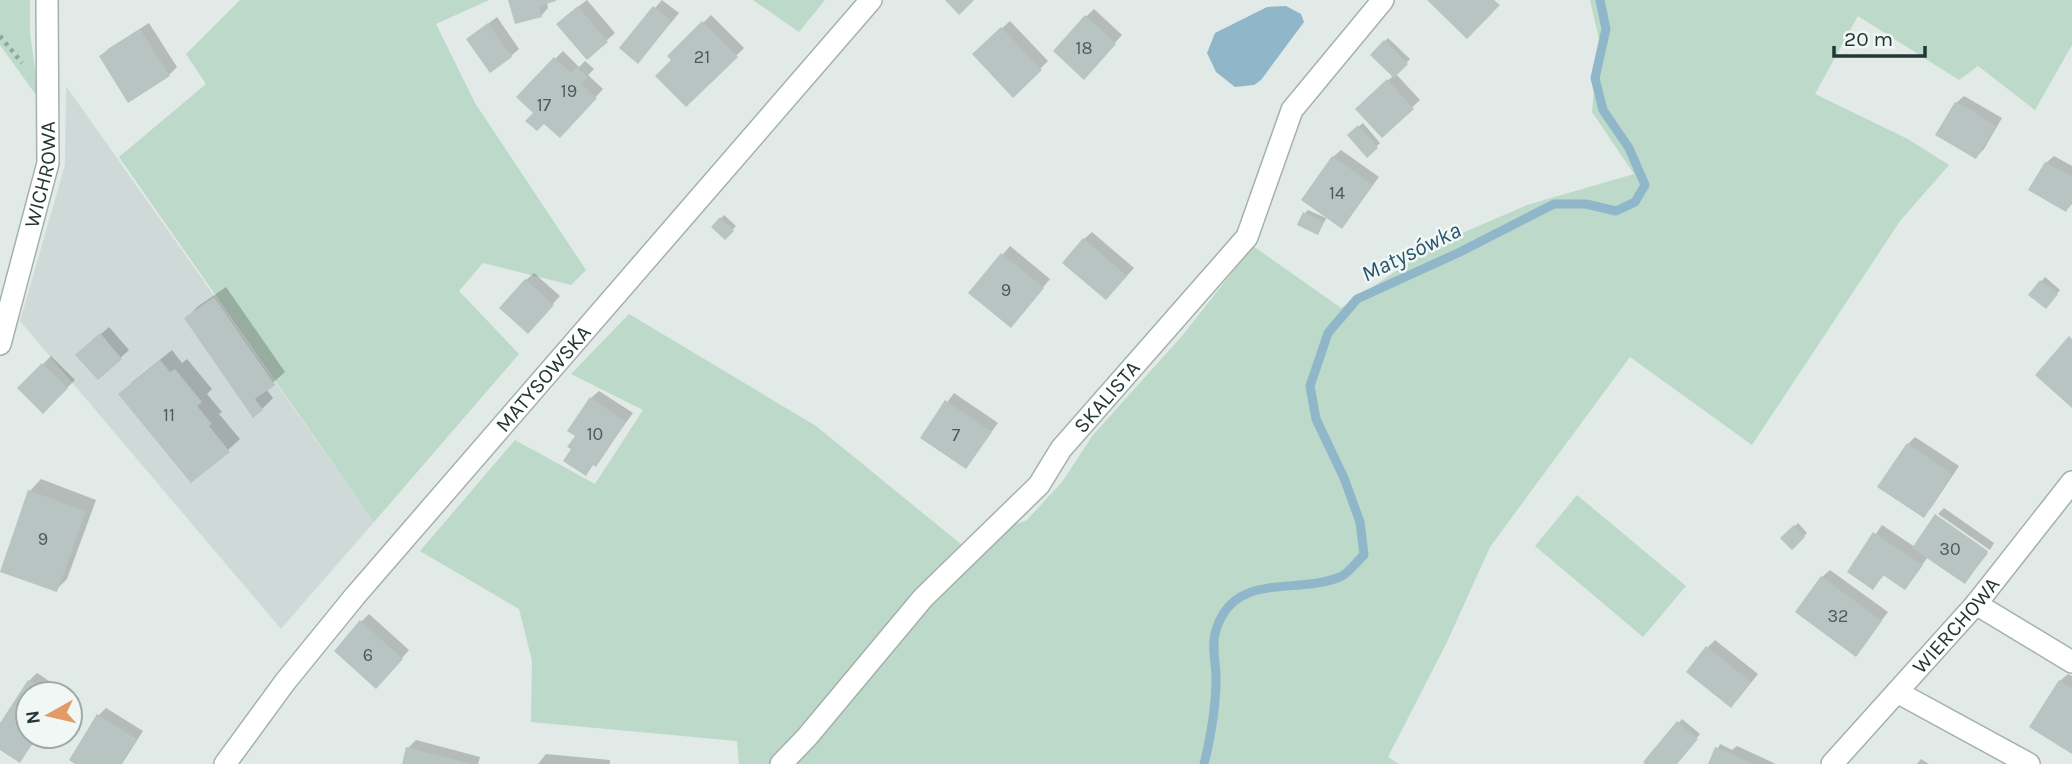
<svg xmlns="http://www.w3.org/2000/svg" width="2072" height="764" font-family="Karla,sans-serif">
	<rect width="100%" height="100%" fill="#e1eae7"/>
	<path fill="#cfd9d7" d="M66 86 374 522 281 629 20 321 65 165Z"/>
	<path fill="#bcd9c9" d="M0 0H30V33L39 99 0 45Z
		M240 0H489L436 24 475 103 586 270 571 285 483 263 459 291 519 354 374 522 119 157 206 84 186 54Z
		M753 0H825L799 32Z
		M1590 0H2072V45L2035 110 1978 66 1959 80 1858 16 1815 94 1908 139 1949 165 1900 221 1752 445 1630 357 1490 547 1447 642 1388 757 1399 764H739L737 741 531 722 532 661 519 609 420 551 515 440 595 484 643 410 571 374 629 314 816 426 962 545 1027 520 1062 482 1093 435 1182 336 1253 246 1341 308 1435 245 1527 205 1634 174 1592 112 1599 39Z
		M1577 495 1686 586 1643 637 1535 546Z"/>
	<path fill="#8fb6c9" d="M1286 6 1301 14 1304 22 1261 80 1254 85 1235 87 1216 72 1207 53 1215 33 1267 7Z"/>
	<path fill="#0003" d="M510 0H553L547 2 548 8 541 16Z
		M587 0 615 33 587 58 566 16Z
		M662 0 679 13 645 54 621 47Z
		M1094 9 1122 35 1091 70 1086 17Z
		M711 15 744 48 686 105 674 60 670 56Z
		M497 17 519 49 511 56 468 39Z
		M1010 21 1048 61 1013 95 974 54Z
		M149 23 177 67 169 75 101 56 108 49Z
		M1388 38 1410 59 1396 74 1420 100 1382 136 1365 101 1393 76 1372 55Z
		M563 51 579 67 585 61 594 69 588 75 603 89 560 136 518 97Z
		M1964 96 2002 118 1984 149 1976 157 1956 103Z
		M1363 123 1380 143 1367 155 1349 135Z
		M1341 150 1379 177 1342 227 1327 217 1318 233 1305 213 1308 210 1326 218 1327 216 1333 157Z
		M2054 156 2072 166V204L2066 210 2046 163Z
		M724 215 736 226 725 238 713 227Z
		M1092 232 1134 268 1114 290 1084 239Z
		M1010 246 1050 279 1018 318 970 293Z
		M534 273 560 296 535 324 526 280Z
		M2045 277 2060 290 2046 307 2030 295Z
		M226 287 285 372 266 389 273 398 262 409 186 319 197 307Z
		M109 327 129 350 98 378 85 348Z
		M172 350 182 363 187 359 212 389 207 394 222 412 219 414 240 439 228 450 131 383Z
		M51 356 75 380 43 412 19 388Z
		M599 391 633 413 596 464 577 436 591 398Z
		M954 393 998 423 965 467 922 437Z
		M1915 437 1959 466 1931 508 1923 516 1908 444Z
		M41 479 96 500 67 579 56 590 1 570 30 491Z
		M1944 508 1994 543 1990 550 1938 514Z
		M1935 517 1988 553 1965 582 1928 557 1905 588 1885 574 1873 588 1849 572 1882 525 1915 547Z
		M1798 523 1807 533 1792 548 1783 538Z
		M1830 570 1888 612 1856 654 1822 577Z
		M369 614 409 650 384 679 361 622Z
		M1715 640 1758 674 1738 699 1708 647Z
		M37 673 66 692 65 694H28V736H38L20 761 0 748V726L29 681Z
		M2068 674 2072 676V752L2060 681Z
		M106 708 143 731 122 764H79L99 715Z
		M1682 719 1700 734 1675 764H1648L1646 762Z
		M416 740 480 757 478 764H404L408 748Z
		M1720 744 1732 750 1737 746 1776 764H1710Z
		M546 754 610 760V764H538Z
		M1921 759 1929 764H1917Z"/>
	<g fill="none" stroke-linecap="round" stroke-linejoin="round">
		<path stroke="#8fb6c9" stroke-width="9" d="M1204 764C1211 736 1216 707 1216 678 1216 664 1211 644 1216 630 1234 571 1295 595 1340 577 1349 573 1357 561 1364 555L1360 522 1344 478 1316 419 1310 386 1328 333 1357 299 1458 253 1554 204H1586L1616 211 1635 202 1645 185 1629 148 1603 110 1595 78 1606 29 1600 0"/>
	</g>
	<path fill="#b7c4c1" d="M508 0H556V1L539 6 542 17 515 24Z
		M945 0H974L959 15Z
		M1427 0H1494L1500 5 1467 39Z
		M578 6 608 42 587 60 556 24Z
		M653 6 672 21 638 64 619 48Z
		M1085 15 1116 44 1084 80 1053 51Z
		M702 21 738 57 686 107 655 76 671 60 667 56Z
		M488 23 512 57 490 73 466 39Z
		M1001 27 1042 70 1013 98 972 54Z
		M140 29 170 76 128 103 99 56Z
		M1384 40 1408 64 1394 78 1370 55Z
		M554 57 571 73 577 67 588 77 582 84 597 98 560 138 544 124 537 131 525 121 533 113 516 97Z
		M1387 79 1414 109 1382 138 1355 109Z
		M1955 102 1973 110 1980 117 1983 116 1982 118 1996 126 1976 159 1935 135Z
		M1358 125 1378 148 1367 158 1347 135Z
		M1332 156 1373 185 1342 229 1301 200Z
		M2045 162 2072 176V202L2066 212 2028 190Z
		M1303 212 1324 222 1318 235 1297 225Z
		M720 217 734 231 725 240 711 227Z
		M1083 238 1127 276 1106 300 1062 263Z
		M1001 253 1044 288 1011 328 968 293Z
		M525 279 554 305 528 334 499 308Z
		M2040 280 2058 294 2046 309 2028 295Z
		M214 297 275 385 255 399 263 410 253 418 184 318Z
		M100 333 122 359 98 380 75 355Z
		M2069 336 2072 339V408L2035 375Z
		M160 360 170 372 175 369 202 402 197 406 212 424 209 426 230 452 191 483 118 394Z
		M42 363 68 388 43 414 17 388Z
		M590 397 626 422 596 467 593 465 586 476 563 461 571 449 567 447 575 436 567 431Z
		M945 400 992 432 966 469 920 438Z
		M1907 443 1952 474 1924 518 1877 487Z
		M28 490 86 511 57 592 0 572Z
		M1935 514 1988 551 1965 584 1912 548Z
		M1794 525 1805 537 1792 550 1780 538Z
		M1873 532 1923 565 1905 590 1883 575 1873 590 1847 572Z
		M1821 576 1882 621 1856 657 1795 612Z
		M360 620 403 659 376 689 334 651Z
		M1706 646 1751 682 1731 708 1686 672Z
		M28 680 50 694H28V736H37L20 763 0 750V723Z
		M2059 680 2072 689V754L2029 727Z
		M97 714 137 739 121 764H75L69 760Z
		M1677 721 1698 739 1677 764H1645L1643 762Z
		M406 747 468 763V764H402Z
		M1715 747 1728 752 1754 764H1708Z"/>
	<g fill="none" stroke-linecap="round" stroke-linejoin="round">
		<g stroke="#a4b1ae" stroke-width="24">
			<g id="minor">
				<path id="s1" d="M0 344 48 163 47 0"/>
				<path d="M1976 604 2072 662"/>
				<path d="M1897 692 2029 764"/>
				<path id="s2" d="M225 764 285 682 355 596 871 0"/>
				<path id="s3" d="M781 764 807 737 923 598 1039 485 1061 449 1247 237 1292 110 1383 0"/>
				<path id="s4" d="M1832 764 1976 604 2072 482"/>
			</g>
		</g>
		<path stroke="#85aaa5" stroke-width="4.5" stroke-dasharray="3.5 5" stroke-linecap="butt" d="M0 36 22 63"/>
		<use href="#minor" stroke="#fff" stroke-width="21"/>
	</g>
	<g text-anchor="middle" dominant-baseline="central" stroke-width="5" stroke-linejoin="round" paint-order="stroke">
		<g font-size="18" fill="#485b59">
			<text x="1084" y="48">18</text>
			<text x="702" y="57">21</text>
			<text x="569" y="91">19</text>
			<text x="544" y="105">17</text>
			<text x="1337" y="193">14</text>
			<text x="1006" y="290">9</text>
			<text x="169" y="415">11</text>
			<text x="595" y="434">10</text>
			<text x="956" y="435">7</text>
			<text x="43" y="539">9</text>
			<text x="1950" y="549">30</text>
			<text x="1838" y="616">32</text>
			<text x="368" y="655">6</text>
		</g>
		<g font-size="21" fill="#233836" stroke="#f1f7f5">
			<text stroke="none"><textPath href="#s1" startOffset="175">WICHROWA</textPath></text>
			<text stroke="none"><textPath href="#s2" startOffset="500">MATYSOWSKA</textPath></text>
			<text stroke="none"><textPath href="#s3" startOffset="492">SKALISTA</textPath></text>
			<text stroke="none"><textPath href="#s4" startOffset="186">WIERCHOWA</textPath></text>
		</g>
		<g font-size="23" font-style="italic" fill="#25546d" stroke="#f1f7f5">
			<text transform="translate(1411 252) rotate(-26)">Matysówka</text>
		</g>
	</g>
	<g transform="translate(49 715) rotate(262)"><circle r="33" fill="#f1f7f5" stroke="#9faba9" stroke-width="2"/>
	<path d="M0-5L12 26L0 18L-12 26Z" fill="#e29b67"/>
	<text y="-10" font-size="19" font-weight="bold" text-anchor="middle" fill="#233836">N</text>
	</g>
	<path d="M1834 46v10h91v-10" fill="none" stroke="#233836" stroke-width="3.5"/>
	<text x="1844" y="46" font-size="21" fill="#233836" stroke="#f1f7f5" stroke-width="5" paint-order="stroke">20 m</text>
</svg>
